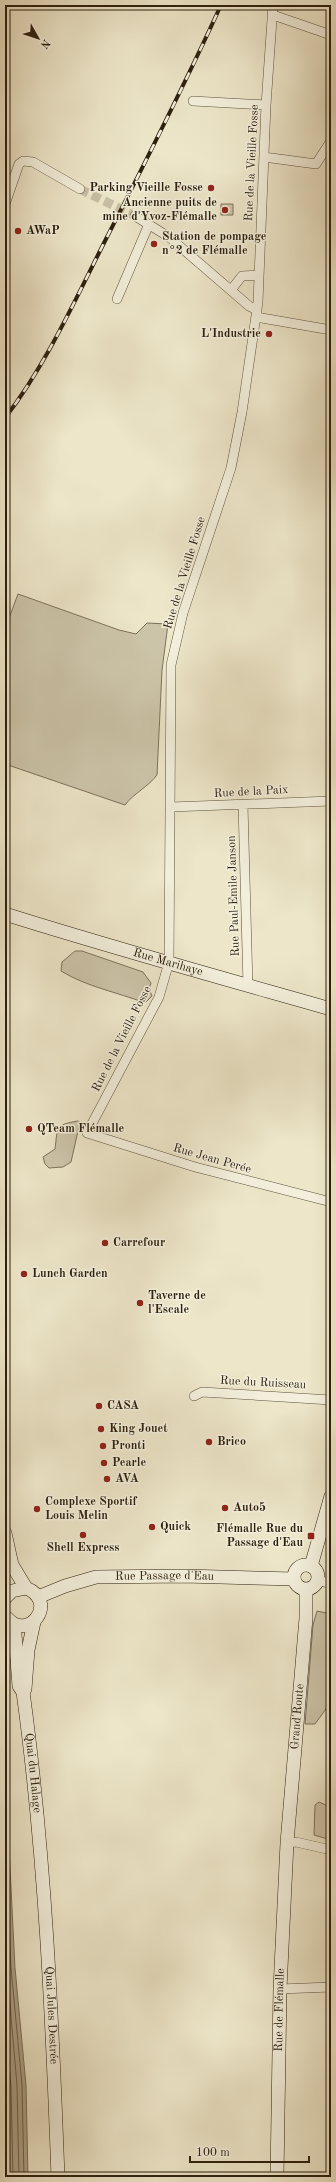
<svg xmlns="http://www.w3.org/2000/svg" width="336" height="2182" font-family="'Old Standard TT',serif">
	<rect width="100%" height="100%" fill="#ede6c9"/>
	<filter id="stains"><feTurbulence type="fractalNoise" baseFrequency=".005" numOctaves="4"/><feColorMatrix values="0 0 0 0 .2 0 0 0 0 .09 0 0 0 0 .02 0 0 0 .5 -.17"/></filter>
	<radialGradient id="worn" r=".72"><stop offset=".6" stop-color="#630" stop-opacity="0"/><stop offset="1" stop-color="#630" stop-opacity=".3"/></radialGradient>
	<path fill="#ccc4a9" stroke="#7c725c" d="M221 204H233V215H221Z
		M18 594 119 630 136 634 147 623 168 624 162 670 157 775C148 787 134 793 125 805L5 764V629Z
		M75 951H82L143 972 151 983 149 989 152 996 145 1003C117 992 87 987 61 971L62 962Z
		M78 1121 80 1122 71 1162 63 1167 49 1168 45 1164 43 1157 55 1149C58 1127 54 1125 78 1121Z
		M317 1611 331 1614V1702L315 1724H305L313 1625Z
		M319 1802 326 1805 331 1811V1840L314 1835 315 1805Z"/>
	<path fill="#aca389" stroke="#796f58" d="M5 1768 15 1968 26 2085 28 2177H5Z"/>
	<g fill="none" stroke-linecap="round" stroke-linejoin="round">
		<path stroke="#6c624c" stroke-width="1" d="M5 1834 11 1968 22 2085 24 2177
			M5 1947 17 2085 19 2177
			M5 2024 11 2086 13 2177"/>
		<path stroke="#c7bea4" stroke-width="9" stroke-dasharray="9 4.5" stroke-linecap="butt" d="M80 189 135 216"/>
		<g stroke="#5d523d" stroke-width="10">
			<path id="street" d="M273 5 266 105 258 302 242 412 231 468 183 613 171 665 169 962 159 997 87 1133 195 1167 331 1202
				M273 15 331 35
				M193 101 266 105
				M264 157 316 164 331 141
				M5 204 19 164 23 161 33 162 80 189
				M135 216 169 237 249 306 257 310
				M231 290 242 276 259 275
				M117 299 149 224
				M256 317 331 330
				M243 805 248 986
				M171 807 331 801
				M194 1396 202 1392 331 1400
				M318 1580 331 1584
				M287 1843 296 1842 331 1850
				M280 1989 331 1987"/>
		</g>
		<g stroke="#2d200e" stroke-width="14">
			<g id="secondary">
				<path id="s1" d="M5 914C113 948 222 978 331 1009"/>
				<path d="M5 1533 12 1565 26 1588"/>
				<circle cx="306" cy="1577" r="12"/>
				<path d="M311 1566 331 1496"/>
				<path id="s2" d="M38 1597 65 1586 96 1577 184 1576 294 1579"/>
				<path d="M5 1598 12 1591 26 1588C59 1601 29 1643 7 1618"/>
				<path id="s3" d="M10 1622 15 1634 19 1686 23 1692C45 1853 52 2015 58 2177"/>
				<path d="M25 1689 28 1650 34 1622"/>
				<path id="s4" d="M277 2177 280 1989 287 1843 306 1618V1590"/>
			</g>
		</g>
		<use href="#street" stroke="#f3efdc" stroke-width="9"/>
		<use href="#secondary" stroke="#f3efdc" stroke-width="13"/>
		<g stroke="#2d200e" stroke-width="4">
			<path id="rail" d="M5 418C47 363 75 300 106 239 146 161 185 84 221 5"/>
		</g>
		<use href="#rail" stroke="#f3efdc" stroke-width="2.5" stroke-dasharray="8" stroke-linecap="butt"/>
	</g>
	<g fill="#8f2418" stroke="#f3efdc" stroke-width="1.5">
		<circle cx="211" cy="188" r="4"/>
		<circle cx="225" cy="210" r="4"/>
		<circle cx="18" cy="231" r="4"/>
		<circle cx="154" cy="244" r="4"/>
		<circle cx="269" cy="334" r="4"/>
		<circle cx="29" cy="1129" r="4"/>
		<circle cx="105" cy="1243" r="4"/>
		<circle cx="24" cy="1274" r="4"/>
		<circle cx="140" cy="1303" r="4"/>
		<circle cx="99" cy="1406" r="4"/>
		<circle cx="101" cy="1429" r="4"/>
		<circle cx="209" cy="1442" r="4"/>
		<circle cx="103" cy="1446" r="4"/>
		<circle cx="104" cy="1463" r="4"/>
		<circle cx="107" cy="1479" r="4"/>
		<circle cx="225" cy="1508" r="4"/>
		<circle cx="37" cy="1509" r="4"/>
		<circle cx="152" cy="1527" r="4"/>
		<circle cx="83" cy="1535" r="4"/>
		<rect x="307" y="1532" width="8" height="8" rx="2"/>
	</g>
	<g text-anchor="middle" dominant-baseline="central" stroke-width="3" stroke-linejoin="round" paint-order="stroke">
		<g font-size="12" fill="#2d200e" stroke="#f3efdc">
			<text transform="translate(252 163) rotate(-87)">Rue de la Vieille Fosse</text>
			<text transform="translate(185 573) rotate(-73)">Rue de la Vieille Fosse</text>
			<text transform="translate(251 792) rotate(-3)">Rue de la Paix</text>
			<text transform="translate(234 896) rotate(-92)">Rue Paul-Emile Janson</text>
			<text stroke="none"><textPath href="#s1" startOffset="170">Rue Marihaye</textPath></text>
			<text transform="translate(122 1039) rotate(-63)">Rue de la Vieille Fosse</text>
			<text transform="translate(212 1159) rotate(16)">Rue Jean Perée</text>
			<text transform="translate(263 1383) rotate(3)">Rue du Ruisseau</text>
			<text stroke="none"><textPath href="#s2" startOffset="130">Rue Passage d'Eau</textPath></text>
			<text stroke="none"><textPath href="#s4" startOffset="461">Grand'Route</textPath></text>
			<text stroke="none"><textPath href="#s3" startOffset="154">Quai du Halage</textPath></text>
			<text stroke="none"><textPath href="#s4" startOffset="167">Rue de Flémalle</textPath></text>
			<text stroke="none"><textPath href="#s3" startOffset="397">Quai Jules Destrée</textPath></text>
		</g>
		<g font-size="12" font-weight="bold" fill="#2d200e" stroke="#f3efdc" text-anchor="start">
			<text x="203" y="188" text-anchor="end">Parking Vieille Fosse</text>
			<text x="217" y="203" text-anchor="end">Ancienne puits de<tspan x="217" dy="14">mine d'Yvoz-Flémalle</tspan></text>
			<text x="26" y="231">AWaP</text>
			<text x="162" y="237">Station de pompage<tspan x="162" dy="14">n°2 de Flémalle</tspan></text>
			<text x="261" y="334" text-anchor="end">L'Industrie</text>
			<text x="37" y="1129">QTeam Flémalle</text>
			<text x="113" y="1243">Carrefour</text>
			<text x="32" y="1274">Lunch Garden</text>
			<text x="148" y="1296">Taverne de<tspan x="148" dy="14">l'Escale</tspan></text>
			<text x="107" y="1406">CASA</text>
			<text x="109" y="1429">King Jouet</text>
			<text x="217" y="1442">Brico</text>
			<text x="111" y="1446">Pronti</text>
			<text x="112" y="1463">Pearle</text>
			<text x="115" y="1479">AVA</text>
			<text x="45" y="1502">Complexe Sportif<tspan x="45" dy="14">Louis Melin</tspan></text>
			<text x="233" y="1508">Auto5</text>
			<text x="160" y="1527">Quick</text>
			<text x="303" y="1529" text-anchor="end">Flémalle Rue du<tspan x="303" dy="14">Passage d'Eau</tspan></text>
			<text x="83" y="1548" text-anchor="middle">Shell Express</text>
		</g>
	</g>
	<rect width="336" height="2182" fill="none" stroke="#ede6c9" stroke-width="20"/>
	<rect x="6" y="6" width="324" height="2170" fill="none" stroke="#2d200e" stroke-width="2"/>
	<rect x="10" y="10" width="316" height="2162" fill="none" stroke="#2d200e"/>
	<g transform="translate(38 38) rotate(129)" stroke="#f3efdc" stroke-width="3" paint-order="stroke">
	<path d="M0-3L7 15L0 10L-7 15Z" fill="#2d200e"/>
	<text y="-6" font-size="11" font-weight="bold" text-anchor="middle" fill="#2d200e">N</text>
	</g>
	<path d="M190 2156v6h119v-6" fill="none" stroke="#2d200e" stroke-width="2"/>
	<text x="196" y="2156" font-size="12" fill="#2d200e" stroke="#f3efdc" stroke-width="3" paint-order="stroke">100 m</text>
	<rect width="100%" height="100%" filter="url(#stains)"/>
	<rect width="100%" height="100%" fill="url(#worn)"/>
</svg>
